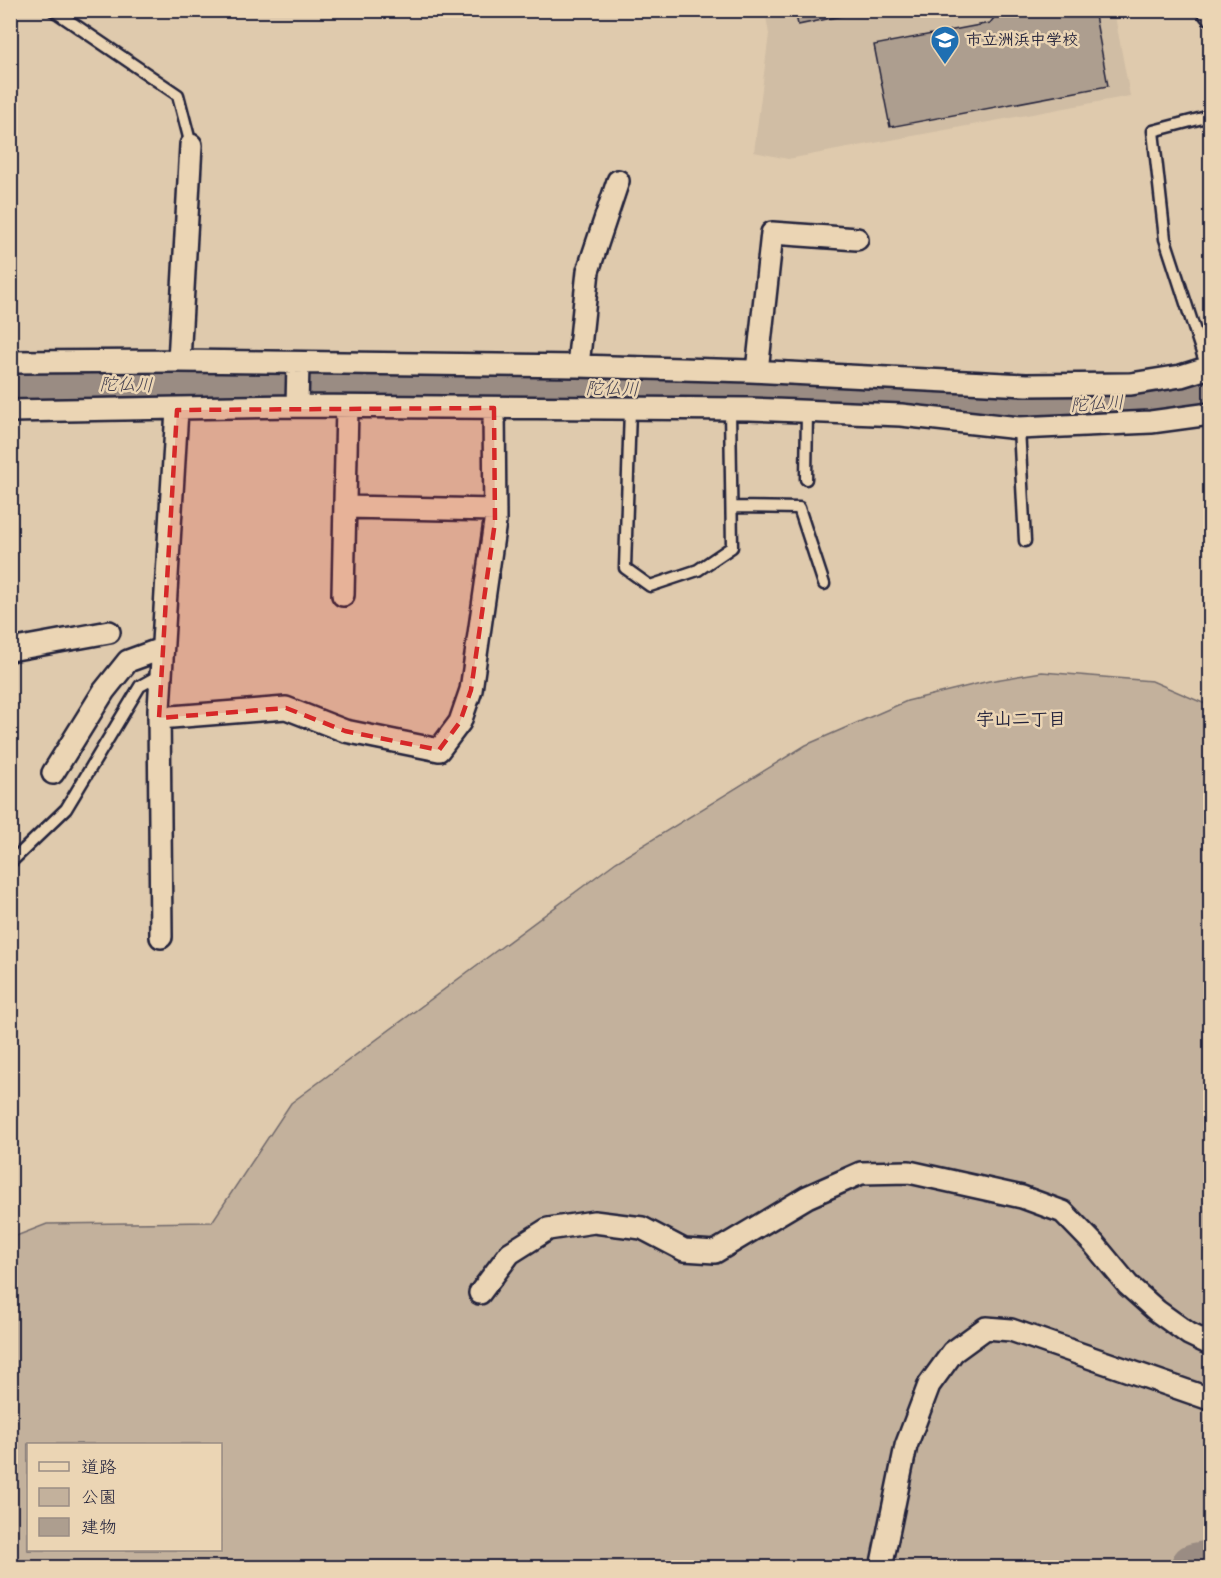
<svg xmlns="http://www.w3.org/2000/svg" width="1221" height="1578" font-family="'Comic Neue','Klee One',sans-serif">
	<rect width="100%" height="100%" fill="#dfcaad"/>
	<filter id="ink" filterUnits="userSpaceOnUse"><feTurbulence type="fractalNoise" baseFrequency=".0167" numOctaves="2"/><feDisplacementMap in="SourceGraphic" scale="12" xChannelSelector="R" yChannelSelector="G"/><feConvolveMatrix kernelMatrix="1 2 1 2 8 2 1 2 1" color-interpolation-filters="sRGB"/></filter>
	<g filter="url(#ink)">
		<path fill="#d0bda4" d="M765 11H1114L1130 96 788 159 754 152 769 34Z"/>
		<path fill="#c3b19c" stroke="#726a6c" stroke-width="1.5" fill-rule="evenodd" d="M1042 672 1152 681 1210 706V1567L11 1568V1238L47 1224 212 1222 291 1103 616 862 806 745 907 701 989 681ZM28 1444H220V1550H28Z"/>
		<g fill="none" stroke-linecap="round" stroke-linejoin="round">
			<path stroke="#9a8c83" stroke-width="50" d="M10 384 788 391 1024 407 1175 400 1210 390
				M1195 1568 1210 1565"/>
		</g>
		<path fill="#ad9e8f" stroke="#22223b" stroke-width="1.5" d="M795 10H870L798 25Z
			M1000 10H1094L1108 86 890 127 874 45 990 23Z"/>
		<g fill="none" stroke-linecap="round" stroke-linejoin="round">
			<g stroke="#22223b" stroke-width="15">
				<path id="service" d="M53 10 178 95 191 145
					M1207 368 1165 239 1153 131 1210 116
					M630 409 625 568 650 586 698 570 732 547 730 409
					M1019 428 1025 541
					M806 479 807 412
					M732 507 799 508 824 584
					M10 863 66 809 140 686 160 675"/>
			</g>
			<g stroke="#22223b" stroke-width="26">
				<path id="minor" d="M1210 10V13
					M179 361 191 145
					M10 362 179 361 578 366 750 371 1026 385 1131 384 1181 376 1210 367
					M578 366 588 271 618 181
					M757 371 772 233 857 239
					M297 406 298 364
					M10 411 297 406 750 409 901 415 1019 428 1151 422 1210 414
					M345 507 495 510
					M343 595 347 407
					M10 650 109 632
					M159 718 286 708 345 731 439 750 460 722 471 690 495 522 494 408
					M53 773 104 691 128 661 161 649
					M161 937 159 709 177 410
					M480 1293 510 1253 548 1229 594 1222 642 1228 684 1250 715 1252 807 1197 861 1173 909 1172 1022 1197 1063 1212 1094 1244 1128 1285 1157 1311 1189 1334 1210 1344
					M881 1568 906 1446 929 1385 953 1352 986 1328 1011 1330 1210 1399"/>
			</g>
			<use href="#service" stroke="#ebd5b4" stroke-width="10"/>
			<use href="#minor" stroke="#ebd5b4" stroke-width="21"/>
		</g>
	</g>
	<path fill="#d62828" fill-opacity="0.2" stroke="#d62828" stroke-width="4.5" stroke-dasharray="12 8" stroke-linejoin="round" d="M494 408 495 522 471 690 460 722 439 750 345 731 286 708 159 718 177 410Z"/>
	<defs>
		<g id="school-pin" transform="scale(1.5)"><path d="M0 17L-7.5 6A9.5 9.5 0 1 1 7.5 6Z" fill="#1f6fb2" stroke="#ebd5b4"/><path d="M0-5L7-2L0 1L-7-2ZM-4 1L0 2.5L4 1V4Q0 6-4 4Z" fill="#fff"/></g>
	</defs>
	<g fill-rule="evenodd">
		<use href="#school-pin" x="945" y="40"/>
	</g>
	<g text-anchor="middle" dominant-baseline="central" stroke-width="5" stroke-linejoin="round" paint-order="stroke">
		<g font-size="16" font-weight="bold" fill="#22223b" stroke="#ebd5b4" text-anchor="start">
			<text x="966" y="40">市立洲浜中学校</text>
		</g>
		<g font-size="18" font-style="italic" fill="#464251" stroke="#ebd5b4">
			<text transform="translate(126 385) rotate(1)">陀仏川</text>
			<text transform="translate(612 389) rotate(1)">陀仏川</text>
			<text transform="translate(1097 404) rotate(-3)">陀仏川</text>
		</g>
		<g font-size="18" font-weight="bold" fill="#22223b" stroke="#ebd5b4">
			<text x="1021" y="719">宇山二丁目</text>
		</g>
	</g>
	<rect width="1221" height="1578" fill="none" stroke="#ebd5b4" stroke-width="36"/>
	<rect x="18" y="18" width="1185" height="1542" fill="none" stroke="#22223b" stroke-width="2" filter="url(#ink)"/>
	<rect x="27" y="1443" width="195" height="108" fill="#ebd5b4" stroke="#9b8d84" stroke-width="1.5"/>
	<rect x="39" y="1462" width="30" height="9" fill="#ebd5b4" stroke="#9b8d84" stroke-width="1.5"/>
	<text x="81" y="1473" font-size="18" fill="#22223b">道路</text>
	<rect x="39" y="1488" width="30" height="18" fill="#c3b19c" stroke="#9b8d84" stroke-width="1.5"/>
	<text x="81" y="1503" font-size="18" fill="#22223b">公園</text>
	<rect x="39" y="1518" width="30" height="18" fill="#ad9e8f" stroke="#9b8d84" stroke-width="1.5"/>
	<text x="81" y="1533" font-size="18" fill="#22223b">建物</text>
</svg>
